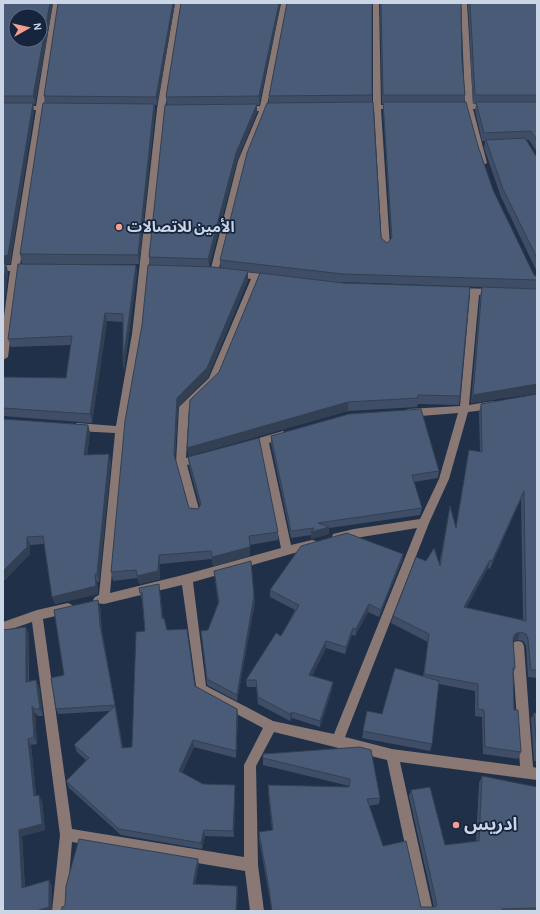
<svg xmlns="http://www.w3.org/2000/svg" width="540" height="914" font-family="'Alegreya Sans','Noto Sans Arabic',sans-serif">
	<rect width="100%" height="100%" fill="#1f3048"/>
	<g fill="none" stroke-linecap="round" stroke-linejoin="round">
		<path fill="#897874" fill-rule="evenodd" d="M53 3H59L44 106H55L59 108 55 110H43L20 265H31L35 268 31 271H19L8 357 3 360V324L10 271H3V265H11L36 110H3V106H36Z
			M175 3H181L165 109 142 334 125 430 110 593 187 574 281 548 260 446 246 450 242 449 241 446 242 443 283 431 288 435 286 438 269 443 291 545 312 540 316 541 317 544 316 547 312 548 193 582 206 686 273 721 334 734 417 528 337 541 333 540 332 537 333 534 354 529 420 519 439 479 458 413 408 417 403 413 408 409 460 406 470 294H456L452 291 456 288 494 289 498 292 494 295H479L469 405 493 401 498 405 493 409 468 412 449 479 429 523 345 737 392 749 520 766 512 646 514 642 518 641 522 642 524 646 533 767 537 768V780L400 762 433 911H419L387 760 274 732 256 766 258 865 264 911H250L245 871 72 842 66 911H52L60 835 32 622 3 632V622L37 610 68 603 72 605 74 608 72 611 68 613 43 619 72 829 244 857V765L263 728 197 693 182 585 104 604 95 603 93 600 95 597 99 595 115 433 77 431 72 427 77 423 116 426 132 334 157 109Z
			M281 3H287L267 106H277L281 108 277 110H266L246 161 218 272 214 275 210 272 238 161 259 111H243L239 109 243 107 260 106Z
			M373 3H379L381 105H397L401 107 397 109H381L390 247 386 250 382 247 374 109H361L357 107 361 105H373Z
			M461 3H467L473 104 489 105 493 107 489 109H473L487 163 483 165 479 163 466 108H455L451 106 455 104H465Z
			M235 271 271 275 275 278 271 281 259 280 218 380 189 408 186 458 200 454 204 455 205 458 204 461 187 465 200 513 199 516H191L190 513 176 463 179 407 209 378 251 279 232 276 231 274 232 272Z"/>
	</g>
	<path fill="#3f4e66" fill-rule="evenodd" d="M3 3H53L35 104 33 105 34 112 10 264H6L8 272 3 313Z
		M58 3H175L157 105H155V112L139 264H22L20 254 45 103 44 96Z
		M181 3H281L259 105H257V112L237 161 209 267 221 268 220 260 269 103V96L372 95V102L381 238 387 243 391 240 383 110V104H382L380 3H461L462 61 465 95 464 102 478 146 493 190 534 275 537 280V393L471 403 480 296 482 287 342 282 460 396 459 405 418 404 417 407 348 411 188 456 219 372 260 273 248 272V280L208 377 178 407 175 459 189 508 198 509 200 506 189 466 188 457 278 532V540L250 545V556L213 566 212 559 160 564V579L139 584 138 578 113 581 111 572 150 265 149 257 167 105 166 97Z
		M468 3H537V152L529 140H526L536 156H537V272L501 197 484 148 485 141H482L475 110 476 104H473Z
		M136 265 137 273 124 371 123 362V322L107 321 92 423 3 416V377L66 378 71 345 11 347 8 339Z
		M537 394V678L528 677 526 646 523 641 518 640 513 641 515 668 514 672V710L521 752 518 759 483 754 482 717 475 716V691L439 684 432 744 430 751 362 738 367 711 382 714 423 677 428 642 391 623 393 616 439 565 450 506 456 527 469 450 480 452 479 412 481 404ZM521 499 523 620 466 608 488 568 490 569Z
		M3 419 88 425 90 433 87 455 111 462 99 582H97L98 594 55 604 52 597 44 544 30 545V554L5 580 3 579Z
		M271 436 439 471 438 478 414 482 422 508 420 515 329 528V534L311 539V535L291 538 271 443Z
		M403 554 402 561 379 617 368 612 355 636 352 635 345 654 326 648 312 676 333 682 332 689 320 727 292 718 290 721 258 704 256 687H247L246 680 281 636 295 610 270 597V590Z
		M214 571 254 596 255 602 237 701 207 685 201 631 208 630 218 603Z
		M139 588 160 592 163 619 167 630 195 686 237 709 238 716 236 758 194 747 182 773 203 784 235 791 234 837 205 836 202 849 121 835 69 788 66 781 86 760 77 752 74 745 110 711 58 714 56 709 64 675 100 606 102 631 123 748 132 747 145 631 142 601Z
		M29 634V681L36 680 39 687 43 716H38L35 713 37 744 31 745 36 795 42 801 45 830 22 836 25 887 52 886V911H3Z
		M534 713H537V761H534L531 719Z
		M360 747 380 798 379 804 369 806 383 846 421 907H434L409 796 411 790 445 845 476 841 479 783 482 776 537 787V911H272L269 895 259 839V832L272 830 268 792V785L348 787 349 786 263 765V758Z"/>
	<path fill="#334053" d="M50 3H53L35 104 33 96Z
		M173 3H175L157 105 156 97Z
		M279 3H281L259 105V96Z
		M33 103 34 112 10 264H6L8 272 3 313V256Z
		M154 104 155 112 139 264 138 255Z
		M257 104V112L237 161 209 267 208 259 236 153Z
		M136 265 137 273 124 371 123 362Z
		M248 271V280L208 377 178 407 174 463V454L177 398Z
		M105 313 107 321 92 423 90 414Z
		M537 384V393L471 403 473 395Z
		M348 402V411L188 456 187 448Z
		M88 425 90 433 86 463 84 455Z
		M109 454 111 462 99 582 97 574Z
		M524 491 521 499 490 569 492 561Z
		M329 527V534L311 539V532Z
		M27 537 30 545V554L5 580 3 575V571Z
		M250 547V556L213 566 212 557Z
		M403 554 402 561 379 617 381 610Z
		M159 555 160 564V579L139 584 137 576Z
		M490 560 488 568 462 615 464 607Z
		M95 574 97 582 98 594 55 604 52 597Z
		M254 596 255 602 237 701V695Z
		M98 600 100 606 102 631 116 710 100 625Z
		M369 604 368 612 355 636 356 629Z
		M26 627 29 634 28 689 26 682Z
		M353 628 352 635 345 654 346 647Z
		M520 632 518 640 513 641 510 646 515 634Z
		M326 641V648L309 682V675Z
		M36 680 39 687 43 716 40 709Z
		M333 682 332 689 320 727V721Z
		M32 706 35 713 37 744 34 737Z
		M115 706 117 713 124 755 122 748Z
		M237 709 238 716 236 758V751Z
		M292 712V718L290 721V714Z
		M28 739 31 745 37 802 34 796Z
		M193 740 194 747 180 778 179 771Z
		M235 785V791L234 837 233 831Z
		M39 795 42 801 45 830 22 836 25 893 22 888 19 830Z
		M204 830 205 836 202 849 201 843Z
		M198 859 199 865 194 889 193 884Z
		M49 880 52 886V911H36Z
		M237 886 238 891 237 911H236Z"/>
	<path fill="#495b77" stroke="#334053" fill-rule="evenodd" d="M3 3H50L33 96H3ZM16 16H40V40H16Z
		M58 3H173L156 97 44 96Z
		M181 3H279L259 96 166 97Z
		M287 3H372V95L269 96Z
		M381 3H461L462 61 465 95H383Z
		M470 3H537V95H475Z
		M373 102 381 238 387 243 392 238 383 102H466L478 146 493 190 534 275 537 277V280L343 274 220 260 247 153 267 103Z
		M476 102H537V140L531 131 484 133Z
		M3 103H33L8 255 3 256Z
		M43 103 154 104 138 255 20 254Z
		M257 104 236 153 208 259 149 257 165 105Z
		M525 138 536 156H537V258L503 189 486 140Z
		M3 264H6L3 287Z
		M18 264 136 265 123 362V314L105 313 90 414 3 408V377L66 378 72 336 8 339Z
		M148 265 213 267 248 271 207 368 177 398 174 454 189 508 198 509 201 504 188 457 259 438 278 532 249 536 250 547 212 557 211 551 159 555 158 571 137 576 136 570 111 572 125 421 142 325Z
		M260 273 343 283 470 287 460 396 418 395V398L348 402 187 448 190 400 219 372Z
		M482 287 537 289V384L473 395Z
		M537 394V670H531L528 639 526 634 520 632 515 634 513 639 515 668H513L514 710H518L521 752 485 747 484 710 478 709V684L424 674 429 634 393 616 416 557 426 561 434 548 440 566 450 506 456 528 469 450 482 452 481 404ZM524 491 526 621 464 607 490 560 492 561Z
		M421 409 439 471 412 475 422 508 318 523 329 527 311 532 314 528 291 531 271 436 349 414Z
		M3 419 88 425 84 455 109 454 97 574H95L96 586 52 597 43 536 27 537V547L3 571Z
		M347 533 403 554 381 610 369 604 356 629 353 628 346 647 326 641 309 675 333 682 320 721 292 712 290 714 258 697 256 680H246L276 633 281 636 299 605 270 590 301 546Z
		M251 561 254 596 237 695 207 679 201 631 208 630 219 602 214 571Z
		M159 584 162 619 164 618 167 630 187 629 195 686 237 709 236 751 193 740 179 771 203 784 235 785 233 831 204 830 201 843 119 829 66 781 89 758 74 745 115 706 122 748 132 747 136 632 145 631 142 593H140L139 588Z
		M98 600 100 625 115 705 56 709 51 678 64 675 54 610Z
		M26 627V682L36 680 40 709H35L32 706 34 737 28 739 34 796 39 795 42 824 19 830 22 888 49 880V907L36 911H3V630Z
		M395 668 439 681 432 744 363 731 367 711 382 714Z
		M534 713H537V750Z
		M360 747 371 750 380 798 367 799 383 846 406 841 421 907H435L437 905 411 790 430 787 445 845 479 841 482 776 537 787V908L502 909V911H272L269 889 259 832 273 830 268 785 349 787 350 779 263 758V754Z
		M79 839 198 859 193 884 237 886 236 911H61L62 907 65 906 66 886Z"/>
	<g fill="#f59d8e" stroke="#16253d" stroke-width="1.5">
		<circle cx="119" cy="227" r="4"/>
		<circle cx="456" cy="825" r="4"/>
	</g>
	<g text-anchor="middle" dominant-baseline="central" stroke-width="3.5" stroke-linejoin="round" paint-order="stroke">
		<g font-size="15" font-weight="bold" fill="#cad5e5" stroke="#16253d" text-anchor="start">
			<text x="127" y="227">الأمين للاتصالات</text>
		</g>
		<g font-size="18" font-weight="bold" fill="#cad5e5" stroke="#16253d" text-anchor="start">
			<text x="464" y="825">ادريس</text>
		</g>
	</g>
	<rect width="540" height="914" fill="none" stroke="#cad5e5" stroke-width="8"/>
	<g transform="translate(28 28) rotate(82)"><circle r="19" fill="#16253d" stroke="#5e6b80"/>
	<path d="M0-3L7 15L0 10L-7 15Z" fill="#f59d8e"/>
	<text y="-6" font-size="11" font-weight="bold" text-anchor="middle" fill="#cad5e5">N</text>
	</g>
</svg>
